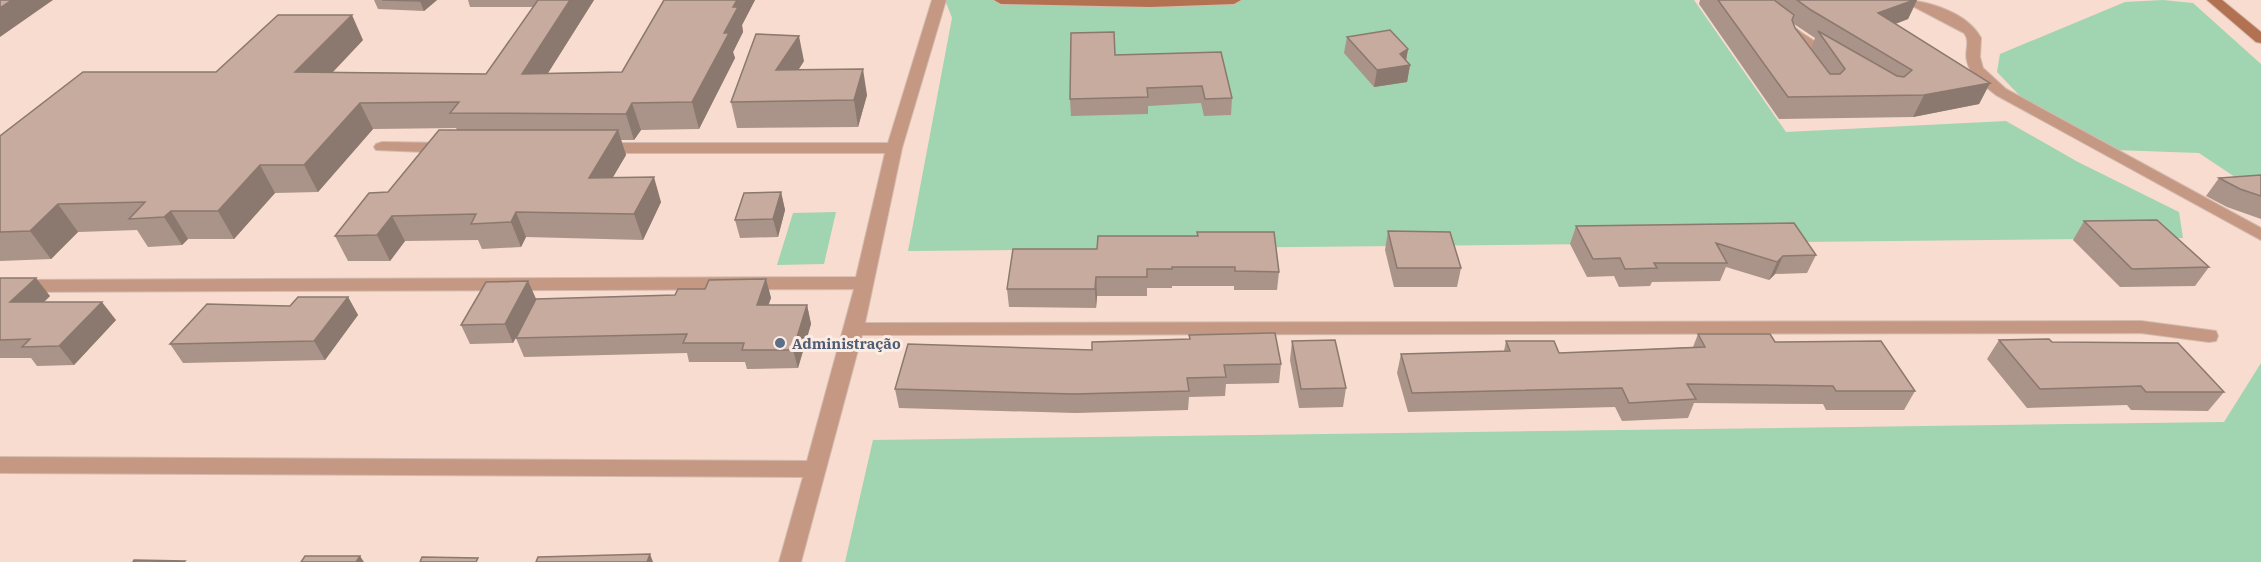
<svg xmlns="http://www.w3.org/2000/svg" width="2261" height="562" font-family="'IBM Plex Serif',serif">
	<rect width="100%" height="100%" fill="#f8dccf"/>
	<path fill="#a1d4b1" d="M945 0H1694L1786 132 2006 121 2078 162 2179 212 2183 238 908 251 952 18Z
		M2163 0 2193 3 2261 64V183L2235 177 2199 153 2115 150 2020 96 1997 72 2000 54 2125 2Z
		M836 212 824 264 777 265 793 213Z
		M2261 363V562H845L873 440 2224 422Z"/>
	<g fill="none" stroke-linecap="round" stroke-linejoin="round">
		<g stroke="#d3bbaf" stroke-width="2">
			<path id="lane" d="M1745 0H1760L1802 33 1838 56 1836 59C1818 63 1757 15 1745 0Z
				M1901 0C1928 0 1968 13 1981 38L1980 57 1983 68 2006 89 2261 228V240L1996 95C1985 86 1970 76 1967 61 1964 51 1971 42 1964 33Z"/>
		</g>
		<g stroke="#d3bbaf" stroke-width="2">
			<path id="street" d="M932 0H946L902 148 865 323 2141 321 2209 330 2216 331 2218 336 2216 341 2209 342 2141 333 862 335 801 562H779L803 477 0 473V457L807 461 854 289 0 292V280L856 277 885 153H600L592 148 600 143H888Z
				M382 142 449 143 457 148 449 153 376 150 374 147 376 144Z"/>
		</g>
		<g stroke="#d3bbaf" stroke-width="2">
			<path id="secondary" d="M994 0H1241L1234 4 1150 7 1001 4Z
				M2207 0H2222L2261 32V43L2256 42Z"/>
		</g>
		<use href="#lane" fill="#c49882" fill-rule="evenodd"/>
		<use href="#street" fill="#c49882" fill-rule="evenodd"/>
		<use href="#secondary" fill="#b27251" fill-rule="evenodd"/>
	</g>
	<path fill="#aa9388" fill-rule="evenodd" d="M374 0H437L424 11 378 9Z
		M468 0H594L548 73 622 72 664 0H755L742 25 743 32 733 52 735 58 699 129 641 130 634 140H621L626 155 612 178 661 202 643 240 526 237 521 247 482 249 478 240 405 241 390 261H348L335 236 388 192 457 130 456 128 373 129 318 192 275 193 234 239H188L182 245 148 247 137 230 78 232 51 259 0 261V136L216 72 363 40 333 72 486 74 533 7H470Z
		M1700 0H1917L1908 19 1895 24 1990 83 1979 104 1913 117 1779 119 1699 4ZM1794 24 1815 38 1811 49 1795 28Z
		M1347 37 1408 49 1406 61 1410 65 1407 82 1374 87 1344 53Z
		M1221 52 1232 98 1231 115 1204 116 1201 103 1148 106V114L1071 116 1070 99 1115 55Z
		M804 61 798 70 867 95 858 127 737 128 731 102Z
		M2261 175V219L2227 207 2206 196 2219 178Z
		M781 192 785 210 778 237 740 238 735 220Z
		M2084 221 2209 267 2195 286 2120 287 2073 240Z
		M1576 226 1816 255 1807 273 1775 274 1769 280 1726 267 1720 281 1652 282 1650 286 1619 287 1614 276 1587 277 1570 244Z
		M1388 231 1461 268 1457 287H1394L1385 250Z
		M1197 232 1279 272 1277 290H1234V286H1172V288H1147V296H1097L1096 308 1009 307 1007 289 1097 249 1197 236Z
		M0 278 50 296 44 302 116 320 74 365 37 366 31 358H0Z
		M766 279 771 298 768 305H807L811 324 798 368 747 369 745 362H689L687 353 524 357 516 338 675 295 705 289Z
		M528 281 536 299 513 343 470 344 461 325Z
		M348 297 358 315 325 360 183 363 170 344 290 306Z
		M1698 334 1915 391 1904 410H1826L1823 404 1694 403 1688 418 1622 421 1615 407 1408 412 1397 373 1401 354 1504 351 1506 341 1559 353 1693 347Z
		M1189 335 1281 364 1279 383 1226 384 1225 396 1189 397 1188 410 1075 413 899 408 895 389 1092 350 1189 339Z
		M1999 340 2052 342 2224 392 2208 411 2131 410 2127 405 2027 408 1987 359Z
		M1292 341 1346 388 1343 407 1299 408 1290 360Z"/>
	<path fill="#8b786f" d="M12 0H53L0 37V8Z
		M422 0H437L424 11 420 1Z
		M570 0H594L531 100 522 74Z
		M737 0H755L742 25 743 32 733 52 735 58 699 129 692 102 724 33 733 7Z
		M1914 0H1917L1908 19 1869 34 1878 13Z
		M352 15 363 40 308 98 295 72Z
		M799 36 804 61 782 96 776 70Z
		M1408 49 1405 66 1410 65 1407 82 1374 87 1377 70Z
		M863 69 867 95 858 127 854 100Z
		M1990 83 1979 104 1913 117 1924 95Z
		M360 103 373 129 318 192 304 165Z
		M632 103 641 130 634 140 626 114Z
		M618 130 626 155 598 203 589 178Z
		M260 165 275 193 234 239 218 211Z
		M654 177 661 202 643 240 634 214Z
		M781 192 785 210 778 237 773 219Z
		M58 204 78 232 51 259 30 231Z
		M171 211 188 239 182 245 164 217Z
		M516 212 526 237 521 247 511 222Z
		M392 216 405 241 390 261 377 235Z
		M1783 256 1775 274 1769 280 1777 262Z
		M1096 277 1097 296 1096 308 1095 289Z
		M36 278 50 296 25 320 10 302Z
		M766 279 771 298 762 324 757 305Z
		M528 281 536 299 513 343 505 324Z
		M348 297 358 315 325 360 314 341Z
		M102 302 116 320 74 365 59 346Z
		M807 305 811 324 798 368 793 350Z
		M650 554 653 562H647Z
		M360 556 364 562H356Z"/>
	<path fill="#c6ab9e" stroke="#8b786f" stroke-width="1.5" d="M0 0H12L0 8Z
		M382 0H422L420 1Z
		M538 0H570L522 74 622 72 664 0H737L733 7H738L724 33H729L692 102 632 103 626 114 450 113 459 102 360 103 304 165H260L218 211H171L164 217 129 219 145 202 58 204 30 231 0 232V136L83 72H216L278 15H352L295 72 486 74Z
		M1718 0H1774L1794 15 1792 20 1795 28 1830 74H1840L1845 69 1818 31 1897 76 1904 77 1912 70 1811 10 1797 0H1914L1878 13 1990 83 1924 95 1788 97Z
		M1390 30 1408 49 1400 54 1410 65 1377 70 1347 37Z
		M1114 32 1115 55 1221 52 1232 98 1205 99 1202 86 1147 88 1148 97 1070 99 1071 33Z
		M756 34 799 36 776 70 863 69 854 100 731 102Z
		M439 130H618L589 178 654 177 634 214 516 212 511 222 471 224 476 214 392 216 377 235 335 236 369 193 388 192Z
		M2261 175V196L2240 189 2219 178Z
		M781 192 773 219 735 220 744 193Z
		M2157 220 2209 267 2132 269 2084 221Z
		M1794 223 1816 255 1783 256 1777 262 1716 243 1727 263H1654L1657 268 1625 269 1620 258 1593 259 1576 226Z
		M1388 231 1450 232 1461 268H1397Z
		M1197 232H1274L1279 272 1235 271V267H1172V269H1147V277H1096L1095 289H1007L1013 249H1097L1098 236H1198Z
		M0 278H36L10 302H102L59 346 22 347 30 339 0 340Z
		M766 279 757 305H807L793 350H742L744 343H683L687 334 516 338 536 299 675 295 678 289H705L709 280Z
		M528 281 505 324 461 325 486 282Z
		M298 297H348L314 341 170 344 207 304 290 306Z
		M1275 333 1281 364 1224 365 1226 377 1187 378 1189 391 1074 394 895 389 908 344 1092 350V342L1190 339 1189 335Z
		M1698 334H1770L1775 342 1881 341 1915 391H1836L1833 386 1687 384 1696 399 1629 403 1622 388 1412 393 1401 354 1510 351 1506 341H1554L1559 353 1705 347Z
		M2049 339 2052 342 2178 343 2224 392H2146L2141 386 2040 389 1999 340Z
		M1335 340 1346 388 1301 389 1292 341Z
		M650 554 647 562H536L538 557Z
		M305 556H360L356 562H301Z
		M422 557 478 558 476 562H420Z
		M134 560 185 561 184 562H133Z"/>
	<circle fill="#5c6f8a" stroke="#fdece4" stroke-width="2" cx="780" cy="343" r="6"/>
	<g text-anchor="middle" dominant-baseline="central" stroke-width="6" stroke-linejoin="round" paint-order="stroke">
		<g font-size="15" font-weight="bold" fill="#4e5e75" stroke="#fdece4" text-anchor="start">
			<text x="792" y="343">Administração</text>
		</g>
	</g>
</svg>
